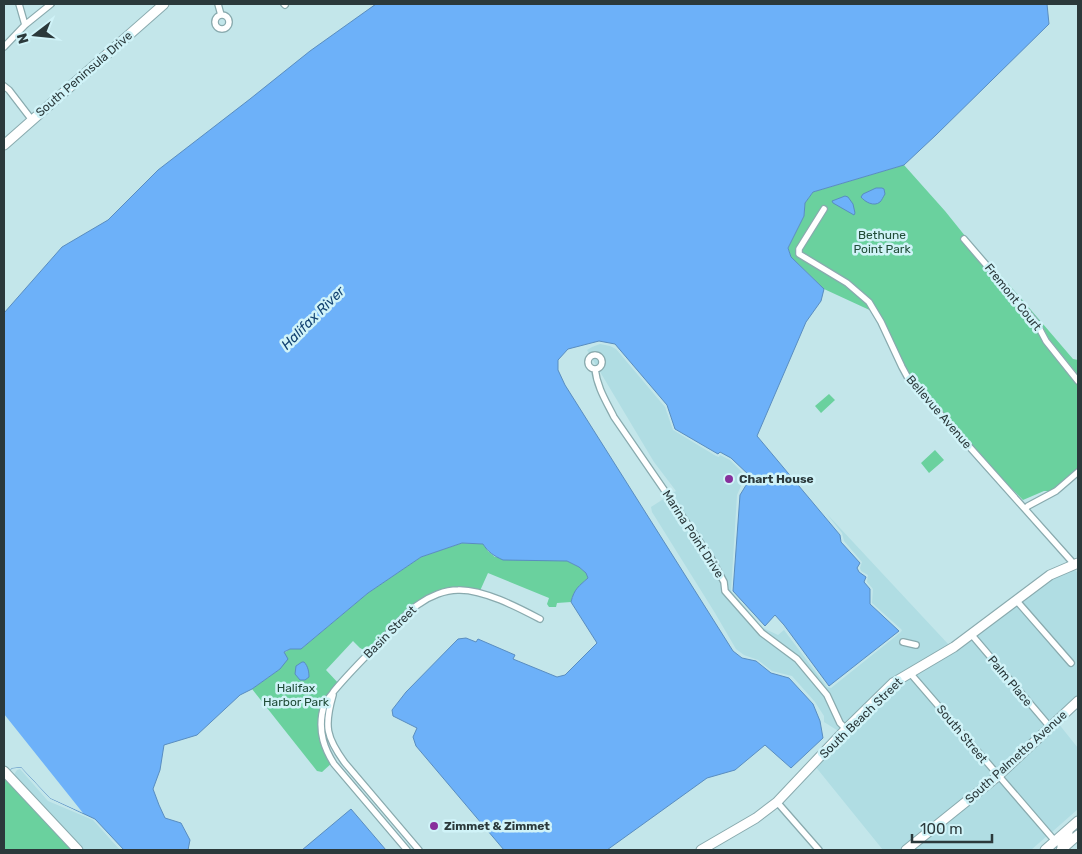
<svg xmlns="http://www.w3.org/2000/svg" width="1082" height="854" font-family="Rubik,sans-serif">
	<rect width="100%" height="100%" fill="#c3e6ea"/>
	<path fill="#b0dde3" d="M600 344 610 346 616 349 665 407 673 430 716 456 719 457 720 455 730 460 747 477 741 486 737 495 731 591 763 628 778 635 784 630 827 687 831 688 901 632 902 630 872 603 873 589 867 582 868 575 861 571 860 568 862 562 844 541 842 533 826 513 949 645 911 669 846 725 842 721 830 694 800 658 764 631 728 590 727 581 711 553 706 556 721 583 722 592 759 634 795 661 825 697 837 724 842 729 840 732 824 722V716L815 702 792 676 772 671 758 660 744 655 736 649 715 613 652 512 651 507 676 491 654 462 587 350 592 347Z
		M1073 568 1078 573V697L1050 723 975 635 1015 604 1071 666 1075 663 1020 601 1052 577Z
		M970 638 1045 727 998 771 915 674Z
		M910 678 993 775 902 850H883L815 766 854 725Z
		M1058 723 1078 748V809L1052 832 1002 776Z
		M20 769 48 801 93 820 120 850H82L13 776 17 770Z
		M997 780 1047 836 1031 850H911Z"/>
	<path fill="#6ad19e" d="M904 165 945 211 1011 293 1046 341 1078 380V472L1056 491H1044L1023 500 963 441 908 378 876 313 824 289 791 257 788 248 804 216 805 203 813 192Z
		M994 267 1073 359 1078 360V375L1049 339 1040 322Z
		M829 394 835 400 821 413 815 406Z
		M935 450 944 460 929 473 921 463Z
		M462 543 483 544 488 551 495 557 567 561 579 567 586 573 588 578C579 586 574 590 571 602L557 603 556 607H549L547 604 549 598 488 573 479 593 444 592 419 604 370 653 360 648 353 641 326 670 340 685 325 703 321 732 333 762 322 772 317 771 252 689 280 669 284 653 290 649H301L368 593 421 557Z
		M4 777 76 850H4Z"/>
	<path fill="#6db1f9" stroke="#598dc0" d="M376 4H1047L1049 24 936 135 904 165 813 192 805 203 804 216 788 248 791 257 824 289 821 301 806 322 757 436 840 535 841 542 860 563 857 568 859 572 866 577 864 582 870 589V604L899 631 829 686 784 625 775 615 765 626 733 591 740 495 751 477 731 458 720 452 718 454 675 429 667 405 615 344 599 341 568 349 558 360V370L565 385 733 651 742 658 756 661 771 673 789 678 813 704 820 721 823 738 791 768 765 745 735 770 707 778 607 850H504L416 746 413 737 417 728 393 716 392 710 406 692 458 639 466 638 476 642 478 639 515 655 513 659 557 677 565 675 597 643 571 602C574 589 579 586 588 578L586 573 579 567 567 561 503 560C494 556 488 552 483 544L462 543 421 557 368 593 301 649H290L284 652 288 659 280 669 252 689 240 695 197 735 164 745 160 770 153 789 159 805 165 818 181 823 190 840 188 850H124L95 819 50 798 21 767 12 768 4 777V313L62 247 108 220 158 170 250 99 310 51Z
		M876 188H882L884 189 885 194C883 197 882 200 880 202 874 207 865 202 861 197L863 194Z
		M845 196 848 197 853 204 855 213 854 215 833 203 832 201Z
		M302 662H304C308 666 309 672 309 677L305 680H300L295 674 296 666Z
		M351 809 386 850H302Z"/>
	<path fill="#c3e6ea" d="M4 714 83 813 50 798 21 767 12 768 10 770 12 772 4 780Z"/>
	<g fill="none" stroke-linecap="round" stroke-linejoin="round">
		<g stroke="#89aaae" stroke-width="8">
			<path id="street" d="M19 4 25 25
				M218 4 221 15
				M284 4 285 5
				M215 22a7 7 0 1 1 14 0a7 7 0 1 1-14 0Z
				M4 47 25 25 51 4
				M4 86 9 90 32 120
				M824 209 799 249V254L847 283 869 302 881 322 902 367 908 378 1074 564
				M964 239 1037 324 1046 341 1078 381
				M588 362a7 7 0 1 1 14 0a7 7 0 1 1-14 0Z
				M595 369C597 387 606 401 614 417L711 558 724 582 725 591 762 633 797 659 827 695 840 723 846 729
				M1025 509 1028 506 1056 491 1078 472
				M1016 600 1071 663
				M971 634 1050 727
				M903 642 916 645
				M910 673 1055 841
				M333 695C324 726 326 737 345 763L419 850
				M777 802 819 850
				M407 850 334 764C324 748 319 733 322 714 323 711 323 706 325 703 327 699 332 695 334 691 349 673 365 657 381 641 393 629 405 613 419 604 430 596 445 590 458 590 483 589 519 608 540 619"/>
		</g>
		<g stroke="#89aaae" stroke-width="11">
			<path id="secondary" d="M4 145 164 4
				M4 771 78 850
				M701 850 756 818 777 802 846 729 893 683 954 647 1050 575 1078 563
				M906 850 998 776 1078 701"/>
		</g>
		<g stroke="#89aaae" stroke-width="11">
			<path id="primary" d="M1062 849V843L1068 833
				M1045 850 1078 821
				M1061 850 1078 835"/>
		</g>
		<use href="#street" stroke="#fff" stroke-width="5.5"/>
		<use href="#secondary" stroke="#fff" stroke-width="9"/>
		<use href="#primary" stroke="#fff" stroke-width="9"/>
	</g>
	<g fill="#87309c" stroke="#d0f3f8" stroke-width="2">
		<circle cx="729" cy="479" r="5"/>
		<circle cx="434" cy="826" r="5"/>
	</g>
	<g text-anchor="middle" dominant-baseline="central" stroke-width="5" stroke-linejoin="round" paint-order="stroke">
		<g font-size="12" fill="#2b393b" stroke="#d0f3f8">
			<text transform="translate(84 74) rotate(-41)">South Peninsula Drive</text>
			<text transform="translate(1013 297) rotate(51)">Fremont Court</text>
			<text transform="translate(939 412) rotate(49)">Bellevue Avenue</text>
			<text transform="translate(693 534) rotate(57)">Marina Point Drive</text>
			<text transform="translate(390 632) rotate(-45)">Basin Street</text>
			<text transform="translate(1010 681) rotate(50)">Palm Place</text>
			<text transform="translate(861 718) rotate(-44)">South Beach Street</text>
			<text transform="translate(962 734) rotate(50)">South Street</text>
			<text transform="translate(1016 757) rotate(-42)">South Palmetto Avenue</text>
		</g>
		<g font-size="12" fill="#214d38" stroke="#d0f3f8">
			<text x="882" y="235">Bethune<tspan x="882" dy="14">Point Park</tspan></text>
			<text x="296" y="688">Halifax<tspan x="296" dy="14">Harbor Park</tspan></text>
		</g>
		<g font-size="12" font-weight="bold" fill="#2b393b" stroke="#d0f3f8" text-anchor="start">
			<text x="739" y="479">Chart House</text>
			<text x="444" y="826">Zimmet &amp; Zimmet</text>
		</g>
		<g font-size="14" font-style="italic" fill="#134371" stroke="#d0f3f8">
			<text transform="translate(313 318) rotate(-45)">Halifax River</text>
		</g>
	</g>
	<rect width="1082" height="854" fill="none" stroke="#2b393b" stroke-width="10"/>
	<g transform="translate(35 35) rotate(254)" stroke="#d0f3f8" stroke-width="4" paint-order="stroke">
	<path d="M0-4L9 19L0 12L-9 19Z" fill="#2b393b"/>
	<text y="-8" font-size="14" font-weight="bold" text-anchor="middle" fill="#2b393b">N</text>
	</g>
	<path d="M912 834v8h80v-8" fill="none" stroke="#2b393b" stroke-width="2.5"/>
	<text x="920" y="834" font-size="15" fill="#2b393b" stroke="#d0f3f8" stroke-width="4" paint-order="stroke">100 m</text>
</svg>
